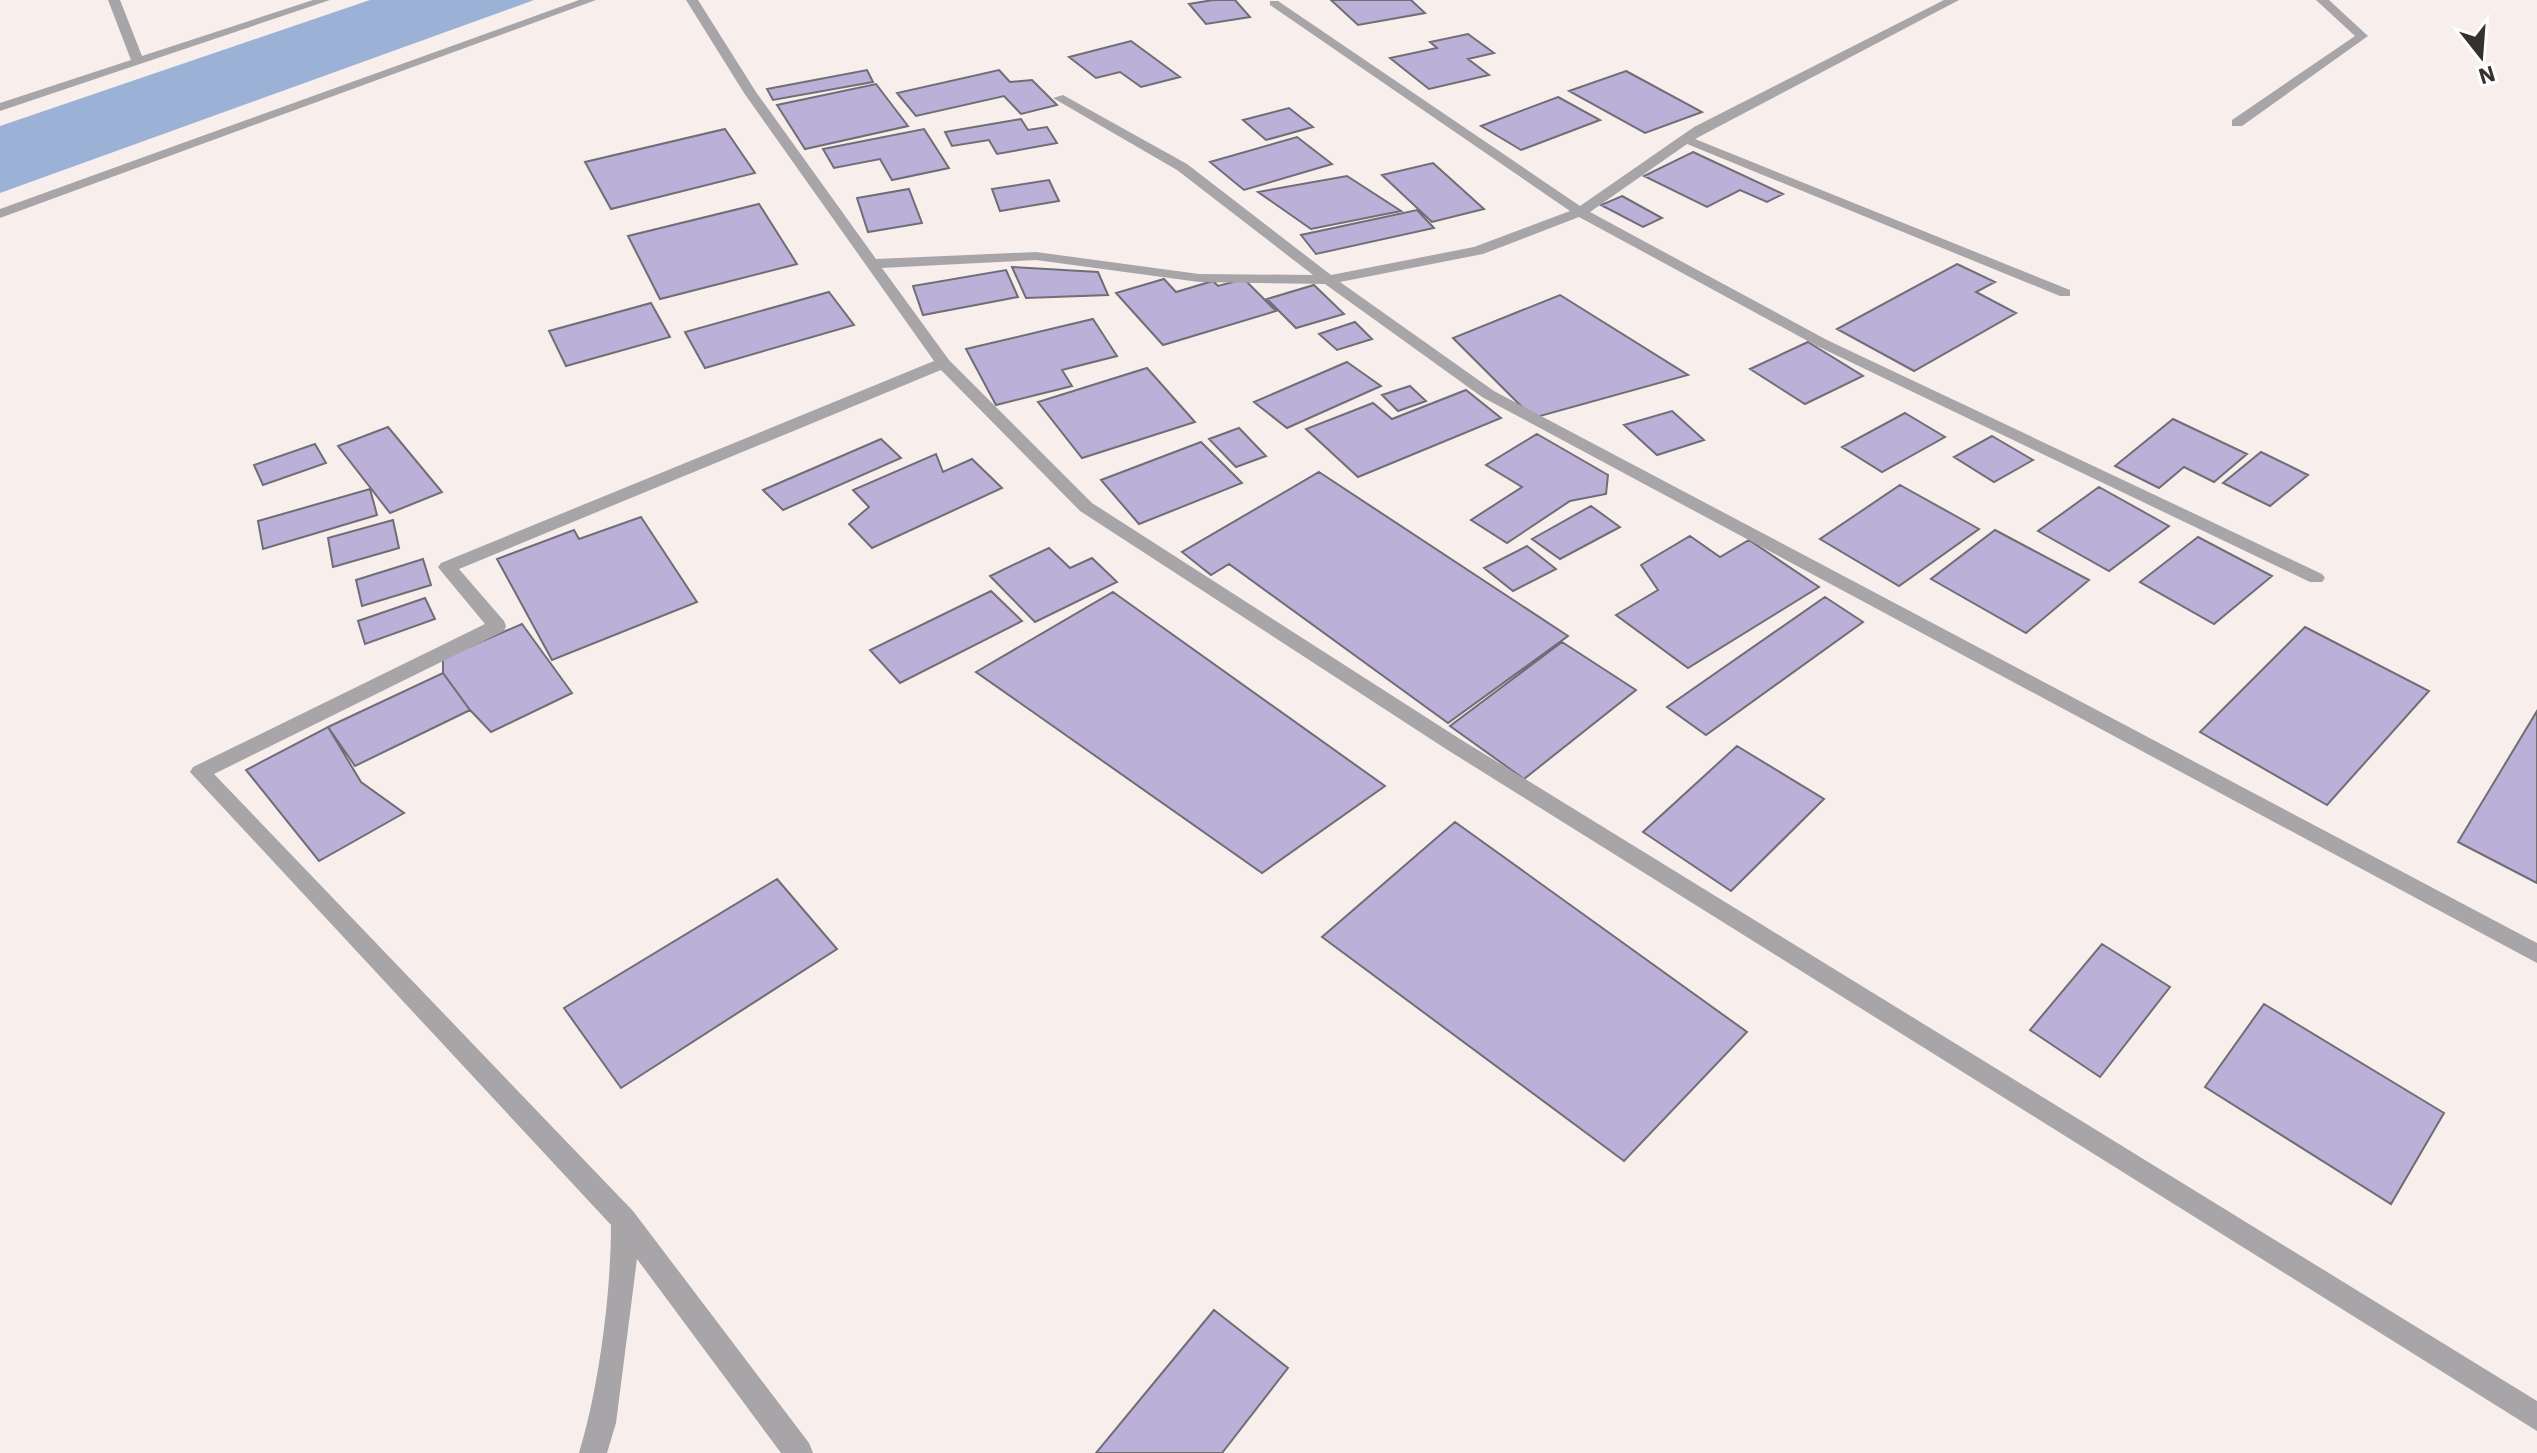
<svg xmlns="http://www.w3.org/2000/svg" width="2537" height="1453" font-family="'IBM Plex Sans',sans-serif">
	<rect width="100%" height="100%" fill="#f8efec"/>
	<path fill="#9bb2d6" d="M370 0H534L0 193V126Z"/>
	<path fill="#bab0d8" stroke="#6f6e75" stroke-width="2" d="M1213 0H1235L1250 17 1206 24 1189 4Z
		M1331 0H1411L1425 13 1358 25Z
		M1468 34 1494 53 1468 59 1489 75 1429 89 1390 58 1437 48 1430 42Z
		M1131 41 1180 77 1141 87 1120 72 1096 78 1069 57Z
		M867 70 873 82 773 100 767 89Z
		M999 70 1010 82 1032 80 1057 105 1021 114 1004 96 916 116 897 93Z
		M1626 71 1702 112 1645 133 1569 91Z
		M876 84 908 126 805 149 777 105Z
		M1558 97 1600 120 1521 150 1481 126Z
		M1289 108 1313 127 1266 140 1243 120Z
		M1021 119 1028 130 1047 127 1057 143 997 154 989 140 952 146 945 132Z
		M725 129 755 173 611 209 585 162Z
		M924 129 949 168 892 180 880 159 834 168 823 149Z
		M1297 137 1332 164 1244 190 1210 162Z
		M1693 152 1783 194 1767 202 1740 190 1707 207 1644 176Z
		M1433 163 1484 209 1432 222 1382 175Z
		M1347 176 1401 211 1311 229 1258 192Z
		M1049 180 1059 201 1000 211 992 189Z
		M909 189 922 223 868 232 857 198Z
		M1622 196 1662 218 1643 227 1601 205Z
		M759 204 797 264 660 299 628 236Z
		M1417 210 1434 228 1316 254 1301 235Z
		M1957 264 1995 282 1976 292 2016 313 1914 371 1837 329Z
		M1012 267 1098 272 1108 295 1026 298Z
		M1006 270 1018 297 923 315 913 286Z
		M1164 279 1176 292 1213 281 1218 286 1244 279 1276 311 1163 345 1116 293Z
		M1314 285 1344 314 1296 328 1267 299Z
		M829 292 854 325 705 368 685 332Z
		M1560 295 1688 375 1533 418 1453 338Z
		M651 303 670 337 566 366 549 331Z
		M1093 319 1117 356 1062 370 1072 386 996 405 966 349Z
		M1355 322 1372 339 1337 350 1319 334Z
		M1808 342 1863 376 1805 404 1750 369Z
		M1347 362 1381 386 1287 428 1254 402Z
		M1147 368 1195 422 1082 458 1038 402Z
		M1410 386 1426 401 1398 411 1382 395Z
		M1466 390 1501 418 1358 477 1306 429 1373 403 1392 419Z
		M1672 411 1704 440 1657 455 1624 425Z
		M1905 413 1945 437 1882 472 1842 447Z
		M2173 419 2247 454 2214 482 2184 467 2159 488 2115 466Z
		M388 427 442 492 390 513 338 446Z
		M1239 428 1266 456 1236 467 1209 439Z
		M1537 434 1608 475 1606 494 1570 501 1507 543 1471 520 1522 487 1486 465Z
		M1992 436 2033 460 1994 482 1954 457Z
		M881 439 901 458 783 510 763 490Z
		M1201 442 1242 483 1139 524 1101 480Z
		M315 444 326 463 263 485 254 465Z
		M2261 452 2308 475 2270 506 2223 483Z
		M936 454 943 472 972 459 1002 488 872 548 849 524 869 507 853 490Z
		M1319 472 1568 636 1448 723 1229 564 1211 575 1182 552Z
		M1900 485 1979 529 1899 586 1820 539Z
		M2099 487 2169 526 2109 571 2038 531Z
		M370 489 377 515 263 549 258 521Z
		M1591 506 1620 527 1560 559 1532 539Z
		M641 517 697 602 552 660 497 559 574 530 579 539Z
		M393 520 399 548 333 567 328 538Z
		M1995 530 2089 580 2026 633 1931 579Z
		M1690 536 1720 557 1749 540 1819 587 1688 668 1616 615 1658 590 1641 565Z
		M2198 537 2272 576 2214 624 2140 582Z
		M1527 546 1556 569 1513 591 1484 568Z
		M1049 548 1070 568 1092 558 1117 582 1035 622 990 576Z
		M423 559 431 585 362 606 356 580Z
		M991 591 1022 621 900 683 870 650Z
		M1113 592 1385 786 1262 873 976 672Z
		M1825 597 1863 622 1706 735 1667 707Z
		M425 598 435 619 365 644 358 621Z
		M522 624 572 693 491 732 470 710 443 673V658Z
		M2305 627 2429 691 2327 805 2200 732Z
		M1562 642 1636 690 1524 779 1450 726Z
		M443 673 470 710 355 766 328 727Z
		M2537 711V883L2458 842Z
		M328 727 361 782 404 813 319 861 246 770Z
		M1737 746 1824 799 1731 891 1643 832Z
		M1455 822 1747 1032 1624 1161 1322 937Z
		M777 879 837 949 621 1088 564 1008Z
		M2102 944 2170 987 2100 1077 2030 1030Z
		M2264 1004 2444 1113 2391 1204 2205 1087Z
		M1214 1310 1288 1368 1222 1453H1096Z"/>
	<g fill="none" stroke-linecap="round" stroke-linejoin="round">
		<path fill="#a8a5a8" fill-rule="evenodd" d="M108 0H120L142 56 313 0H330L0 111V103L131 60Z
			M579 0H596L0 218V209Z
			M686 0H698L756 92 876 259 1036 252 1199 274 1313 275 1177 170 1053 98 1063 95 1187 164 1331 275 1474 247 1570 211 1270 5V1H1278L1580 206 1694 127 1944 0H1959L1695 139 2070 290V296H2060L1687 144 1590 212 1827 340 2322 574 2325 578 2322 582H2310L1817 346 1579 217 1483 254 1340 282 1494 391 2537 943V963L1482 397 1325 284 1199 282 1036 260 882 268 949 360 1092 503 1460 739 2537 1401V1431L1446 749 1080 511 941 370 459 569 504 621 506 626 504 631 214 774 633 1211 809 1443 813 1453H781L637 1259 616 1423 607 1453H579C599 1388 611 1293 611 1225L190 772 193 767 485 624 441 571 438 567 441 563 934 361 744 93Z
			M2316 0H2329L2368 36 2242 126H2232V120L2355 36Z"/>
	</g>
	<g transform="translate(2481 56) rotate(163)" stroke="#fefefe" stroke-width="6" paint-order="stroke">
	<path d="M0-6L14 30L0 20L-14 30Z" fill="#34312f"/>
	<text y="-12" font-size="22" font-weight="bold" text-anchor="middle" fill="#34312f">N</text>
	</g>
</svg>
